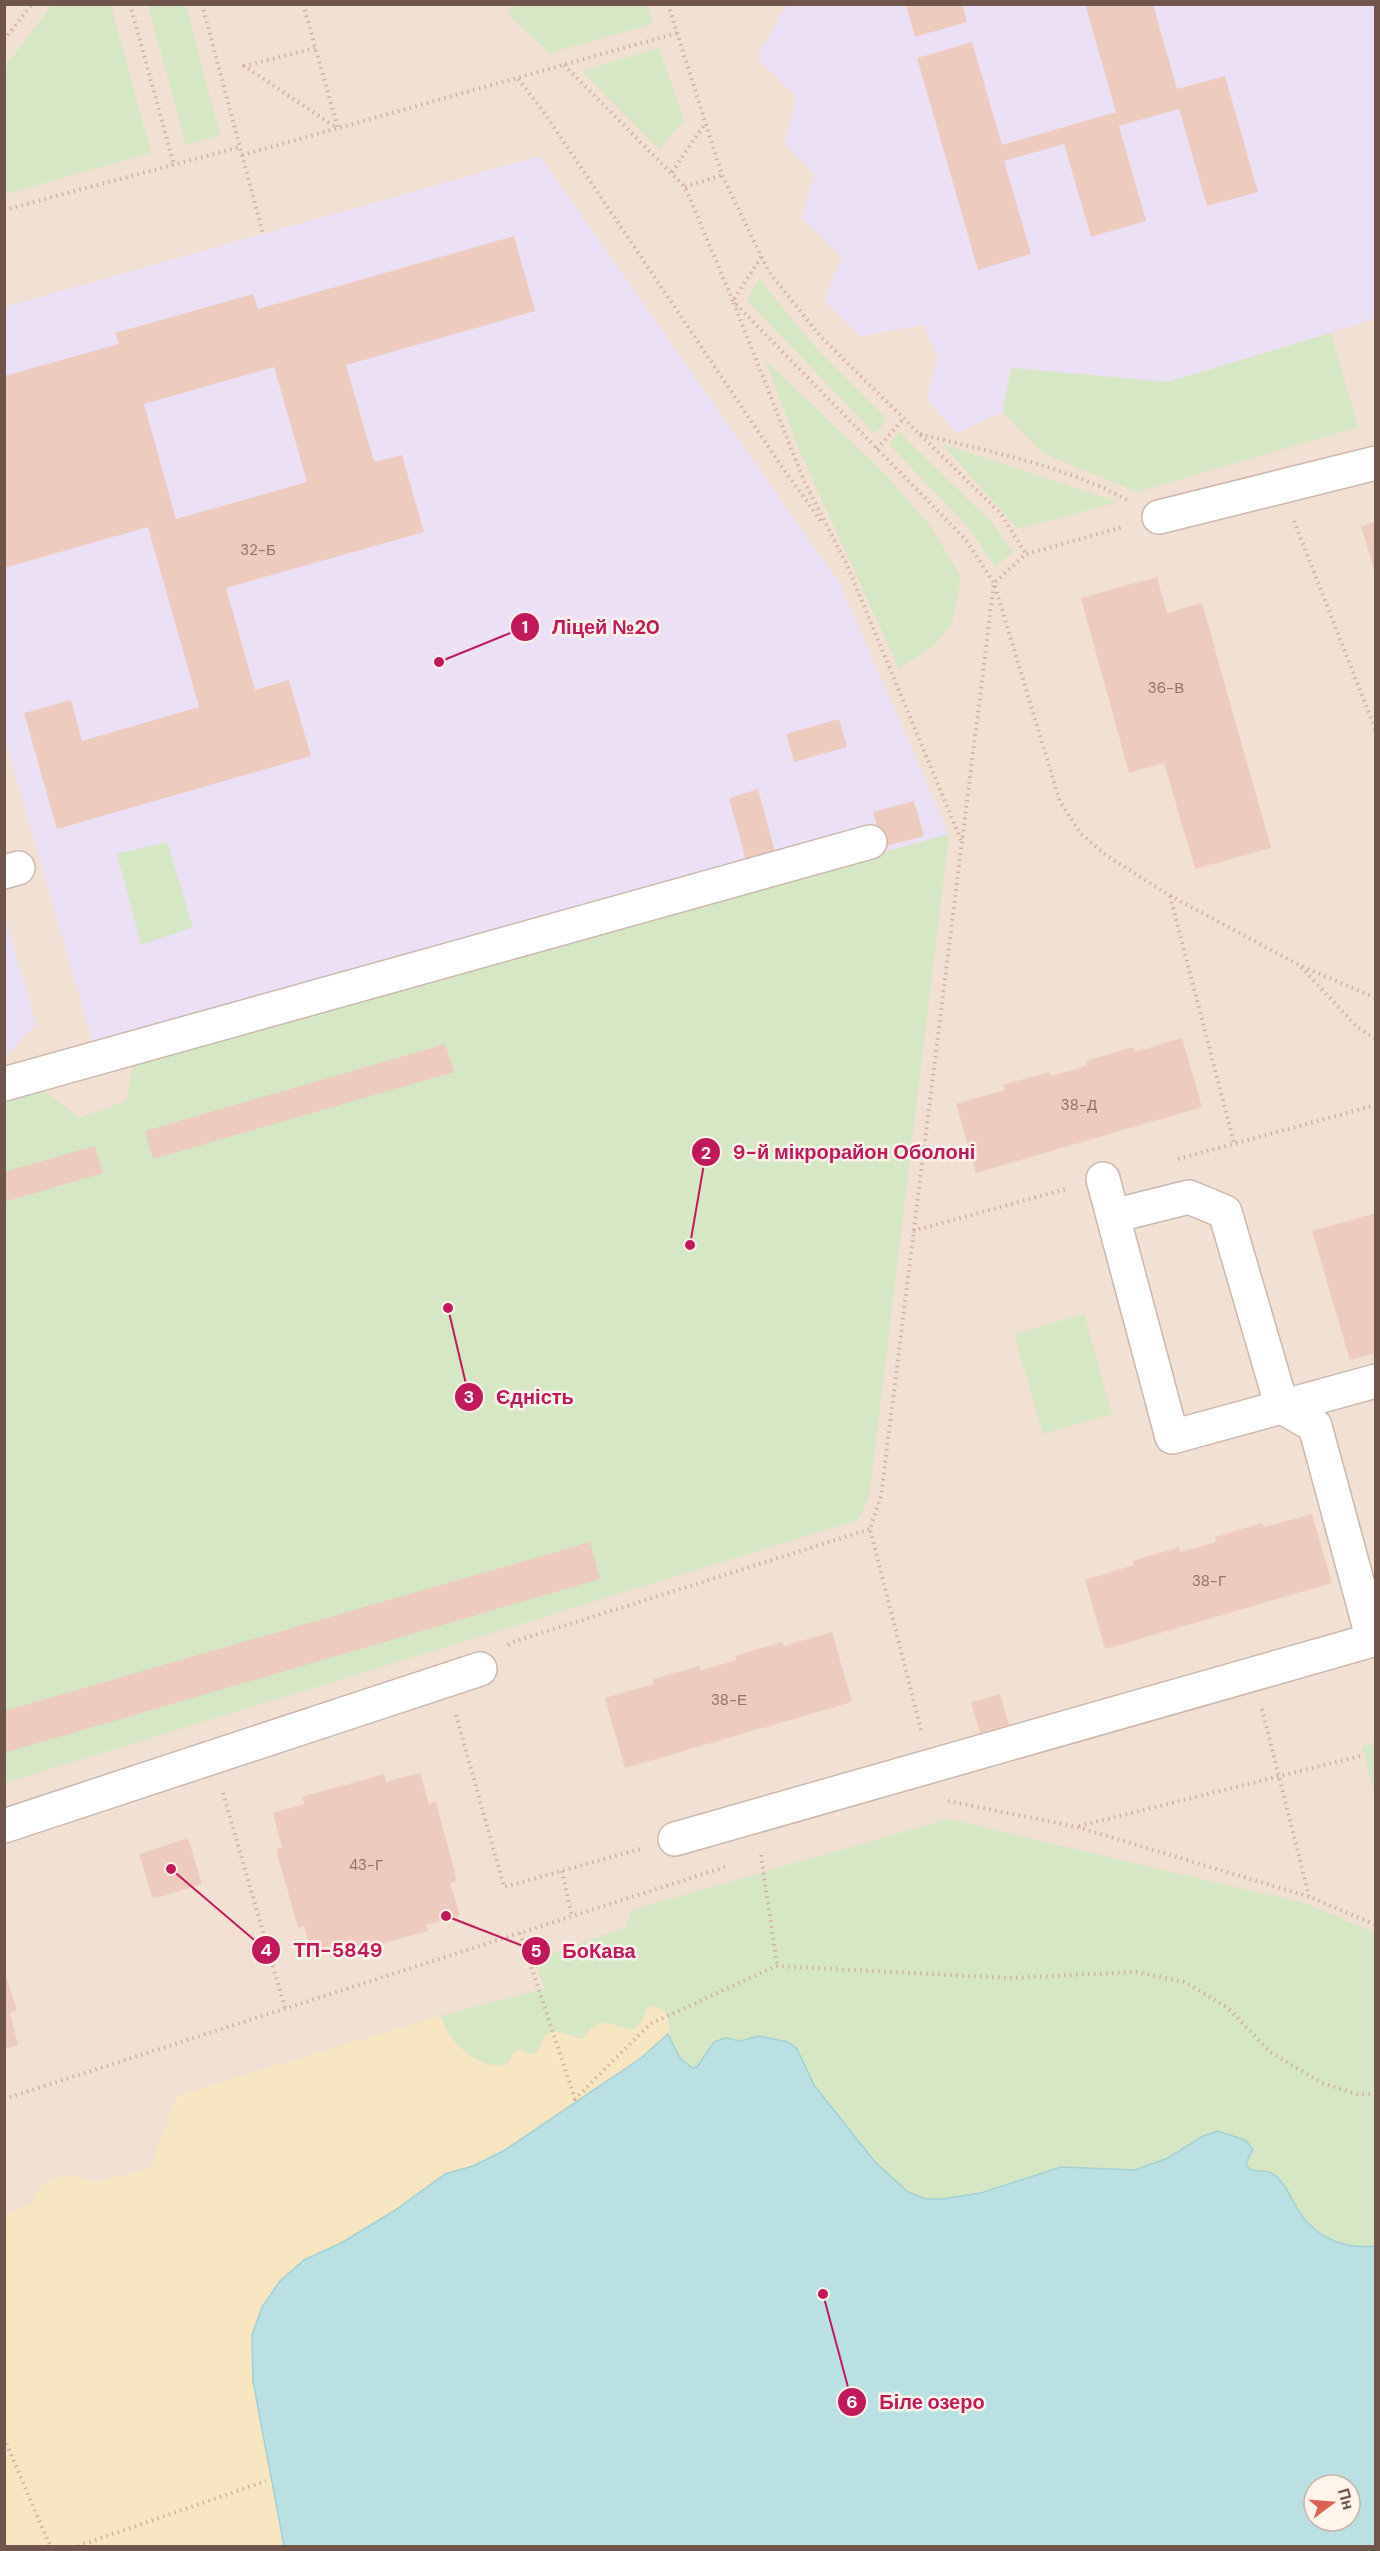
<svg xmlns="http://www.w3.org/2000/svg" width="1380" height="2551" font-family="'DM Sans',sans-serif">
	<rect width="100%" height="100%" fill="#fbefe4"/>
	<path fill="#f2e0d2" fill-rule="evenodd" d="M5 5H1375V2546H5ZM1314 2485H1350V2521H1314Z"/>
	<path fill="#ece0f7" d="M790 5H1375V319L1168 382 1011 368 1003 412 957 433 927 399 938 358 923 325 860 336 824 300 842 257 801 217 815 175 785 144 796 97 757 59 783 10Z
		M540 156 840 584 949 834 101 1070 5 740 4 307Z
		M4 913 36 1024 5 1058H4Z"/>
	<path fill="#d5e7c3" d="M52 5H111L151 153 5 194V67Z
		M148 5H186L220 135 186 145Z
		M516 5H647L653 24 549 53 507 13Z
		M659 48 684 120 659 149 582 71Z
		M759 279 816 348 887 419 875 434 747 300Z
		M1331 333 1358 427 1137 492 1043 453 1003 412 1011 368 1168 382Z
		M765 360 885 474 931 527 961 577 952 624 932 647 899 668 800 452Z
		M899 432 992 523 1013 552 995 567 969 528 889 444Z
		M942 444 1118 502 1018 529Z
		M949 834 869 1498 858 1520 5 1783V1101L43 1090 80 1118 126 1101 134 1061Z
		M167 842 193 927 141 945 117 854Z
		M1084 1314 1112 1414 1043 1434 1014 1334Z
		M1375 1743H1376L1375 1795 1362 1747Z
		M948 1819 1307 1904 1375 1933V2246C1340 2250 1311 2235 1294 2203 1289 2193 1282 2179 1271 2174 1265 2170 1256 2172 1249 2169L1246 2163 1245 2140 1218 2131 1203 2136 1168 2158 1135 2170 1061 2167 981 2193 942 2199H926L908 2192 875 2162 814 2085 797 2050 778 2040 758 2036 741 2041 734 2039 714 2042 697 2067 692 2068C675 2060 668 2039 670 2023L654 2006 649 2007 638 2027 634 2029 592 2027 582 2039 567 2034 541 2042 539 2050 532 2055 513 2052C505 2081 467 2056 455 2042 449 2035 444 2025 440 2016L544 1989 535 1960 626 1927 632 1910Z"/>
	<path fill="#f8e6c0" d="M654 2006 662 2009 668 2015V2034L641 2058 505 2150 473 2166 445 2174 394 2211 341 2243 304 2260 280 2281 262 2307 252 2335 253 2381 284 2546H5V2213L29 2206 41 2185 66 2175 95 2182 150 2168 178 2095 440 2016C444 2024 448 2034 454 2041 464 2053 491 2073 507 2064 513 2060 512 2053 517 2049L532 2055 539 2050 545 2035C560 2027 567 2037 582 2039 607 2011 605 2027 634 2029L642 2022 648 2007Z"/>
	<path fill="#b9e1e3" stroke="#a0d1d4" stroke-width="1.5" fill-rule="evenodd" d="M668 2034 680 2058 692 2068 697 2067 714 2042 725 2038 741 2041 758 2036 788 2042 797 2049 814 2085 875 2162 908 2192 926 2199H942L981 2193 1061 2167 1135 2170 1168 2158 1203 2136 1218 2131 1245 2140 1253 2149 1246 2163 1249 2169C1256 2172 1265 2170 1271 2173 1282 2179 1289 2193 1294 2203 1311 2235 1340 2250 1375 2246V2546H284L253 2381 252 2335 262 2307 280 2281 304 2260 341 2243 394 2211 445 2174 473 2166 505 2150 641 2058ZM1314 2485H1350V2521H1314Z"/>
	<path fill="#eecbbd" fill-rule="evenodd" d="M906 4H962L967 22 915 37Z
		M1085 4H1153L1177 89 1225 76 1258 192 1207 206 1179 109 1119 126 1146 221 1091 237 1064 144 1004 161 1031 254 978 270 917 58 972 42 1002 145 1116 112Z
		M514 236 535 311 346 365 374 462 402 455 424 532 226 588 255 690 289 680 311 756 57 829 24 713 71 700 82 741 199 707 148 527 4 568V376L119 344 115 333 253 294 258 309ZM274 367 307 482 176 519 144 404Z
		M1376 522V573H1375L1361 526Z
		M1157 577 1167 613 1202 603 1271 848 1195 869 1164 763 1129 773 1081 598Z
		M839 719 847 747 794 762 786 734Z
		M758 789 775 852 746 860 729 798Z
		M914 801 924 836 883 847 873 812Z
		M1182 1038 1202 1107 976 1173 956 1104 1005 1090 1003 1085 1049 1072 1051 1076 1087 1066 1086 1061 1134 1047 1135 1052Z
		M445 1044 454 1072 153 1159 145 1131Z
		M95 1146 103 1173 4 1202V1172Z
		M1376 1213V1353L1350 1360 1312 1231Z
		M1312 1514 1332 1583 1105 1649 1085 1580 1134 1565 1133 1561 1179 1547 1180 1552 1216 1542 1215 1537 1262 1523 1264 1527Z
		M590 1542 600 1579 4 1753V1711Z
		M832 1632 852 1702 625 1768 605 1698 654 1684 653 1679 699 1666 700 1671 736 1660 735 1656 782 1642 784 1646Z
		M1000 1694 1009 1725 980 1733 971 1702Z
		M420 1773 429 1804 436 1802 457 1881 450 1883 460 1915 426 1925 428 1931 346 1953 344 1947 312 1956 304 1926 298 1928 276 1849 282 1848 273 1813 304 1804 302 1797 384 1774 386 1782Z
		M188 1838 202 1884 153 1899 139 1854Z
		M4 1970 17 2010 10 2013 18 2045 4 2049Z"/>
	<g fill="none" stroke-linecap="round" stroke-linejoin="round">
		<g stroke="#cbb6ab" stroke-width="36">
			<path id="minor" d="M1159 517 1376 463
				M4 872 18 868
				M4 1084 870 842
				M1103 1179 1172 1437 1376 1381
				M1113 1216 1189 1197 1225 1212 1282 1407 1315 1426 1373 1640
				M4 1826 480 1669
				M675 1839 1376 1639"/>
		</g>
		<path stroke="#d3afa0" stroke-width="4" stroke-dasharray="1.5 4.5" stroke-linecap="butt" d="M130 4 174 165
			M202 4 263 234
			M303 4 338 128
			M668 4 722 175 769 272 821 337 1001 514 1026 554
			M4 40 32 4
			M315 48 244 66 337 128
			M564 65 685 187 733 301 966 540 994 583 1060 802 1081 834 1107 856 1169 895 1299 965 1376 998
			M518 79 543 111 780 464 823 524
			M242 155 677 33
			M672 172 704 125
			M685 187 722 175
			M4 210 240 147
			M761 257 733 301 804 481 847 565 961 840
			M920 434C987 451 1066 466 1127 500
			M877 449 903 419
			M1294 521 1376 731
			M1170 896 1234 1143
			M1301 967 1358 1028 1376 1039
			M1178 1159 1376 1105
			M913 1231 1066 1189
			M508 1645 513 1642 870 1529
			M1262 1709 1309 1896
			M456 1715 504 1887 640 1849
			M921 1730 870 1529 881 1496 994 583 1026 554 1123 527
			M223 1793 285 2008
			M948 1801 1077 1827 1310 1897 1376 1925
			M1079 1826 1364 1755
			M761 1855 777 1965
			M562 1871 572 1916
			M520 1933 575 2099 650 2024 776 1966 1009 1978 1136 1972 1185 1982 1228 2008 1270 2052 1322 2083 1359 2095 1376 2093
			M4 2099 725 1867
			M4 2438 50 2546
			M78 2546 266 2481"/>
		<use href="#minor" stroke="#fff" stroke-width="33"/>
	</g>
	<g text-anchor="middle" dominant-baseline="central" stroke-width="5" stroke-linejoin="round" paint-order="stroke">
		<g font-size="15" fill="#907268">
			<text x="258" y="550">32-Б</text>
			<text x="1166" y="688">36-В</text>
			<text x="1079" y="1105">38-Д</text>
			<text x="1209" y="1581">38-Г</text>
			<text x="729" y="1700">38-Е</text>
			<text x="366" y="1865">43-Г</text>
		</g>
	</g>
	<path fill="none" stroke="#c2185b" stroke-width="2" d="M439 662L525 627M690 1245L706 1152M448 1308L469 1397M171 1869L266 1950M446 1916L536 1951M823 2294L852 2402"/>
	<g fill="#c2185b" stroke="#fef4e9" stroke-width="2">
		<circle cx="439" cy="662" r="6"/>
		<circle cx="690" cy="1245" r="6"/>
		<circle cx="448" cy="1308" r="6"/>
		<circle cx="171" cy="1869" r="6"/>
		<circle cx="446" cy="1916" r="6"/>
		<circle cx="823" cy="2294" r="6"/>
		<circle cx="525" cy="627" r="15"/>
		<circle cx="706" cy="1152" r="15"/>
		<circle cx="469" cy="1397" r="15"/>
		<circle cx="266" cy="1950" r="15"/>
		<circle cx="536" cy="1951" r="15"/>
		<circle cx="852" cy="2402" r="15"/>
	</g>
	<g font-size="18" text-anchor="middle" font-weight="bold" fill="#fff">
		<text x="525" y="633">1</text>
		<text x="706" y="1159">2</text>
		<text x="469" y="1403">3</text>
		<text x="266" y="1956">4</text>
		<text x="536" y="1957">5</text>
		<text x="852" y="2408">6</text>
	</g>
	<g font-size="20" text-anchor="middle" font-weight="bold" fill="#c2185b" stroke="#fef4e9" stroke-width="5" stroke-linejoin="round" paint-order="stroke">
		<text x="606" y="634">Ліцей №20</text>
		<text x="854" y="1159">9-й мікрорайон Оболоні</text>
		<text x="535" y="1404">Єдність</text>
		<text x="338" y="1957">ТП-5849</text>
		<text x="599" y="1958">БоКава</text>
		<text x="932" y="2409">Біле озеро</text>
	</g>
	<rect width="1380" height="2551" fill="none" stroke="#71554b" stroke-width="12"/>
	<g transform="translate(1332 2503) rotate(74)"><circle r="28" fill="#fef4e9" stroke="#c6b4aa" stroke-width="1.5"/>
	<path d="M0-4.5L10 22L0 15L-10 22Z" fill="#dd6050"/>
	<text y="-9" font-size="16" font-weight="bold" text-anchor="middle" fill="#71554b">Пн</text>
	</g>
</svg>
